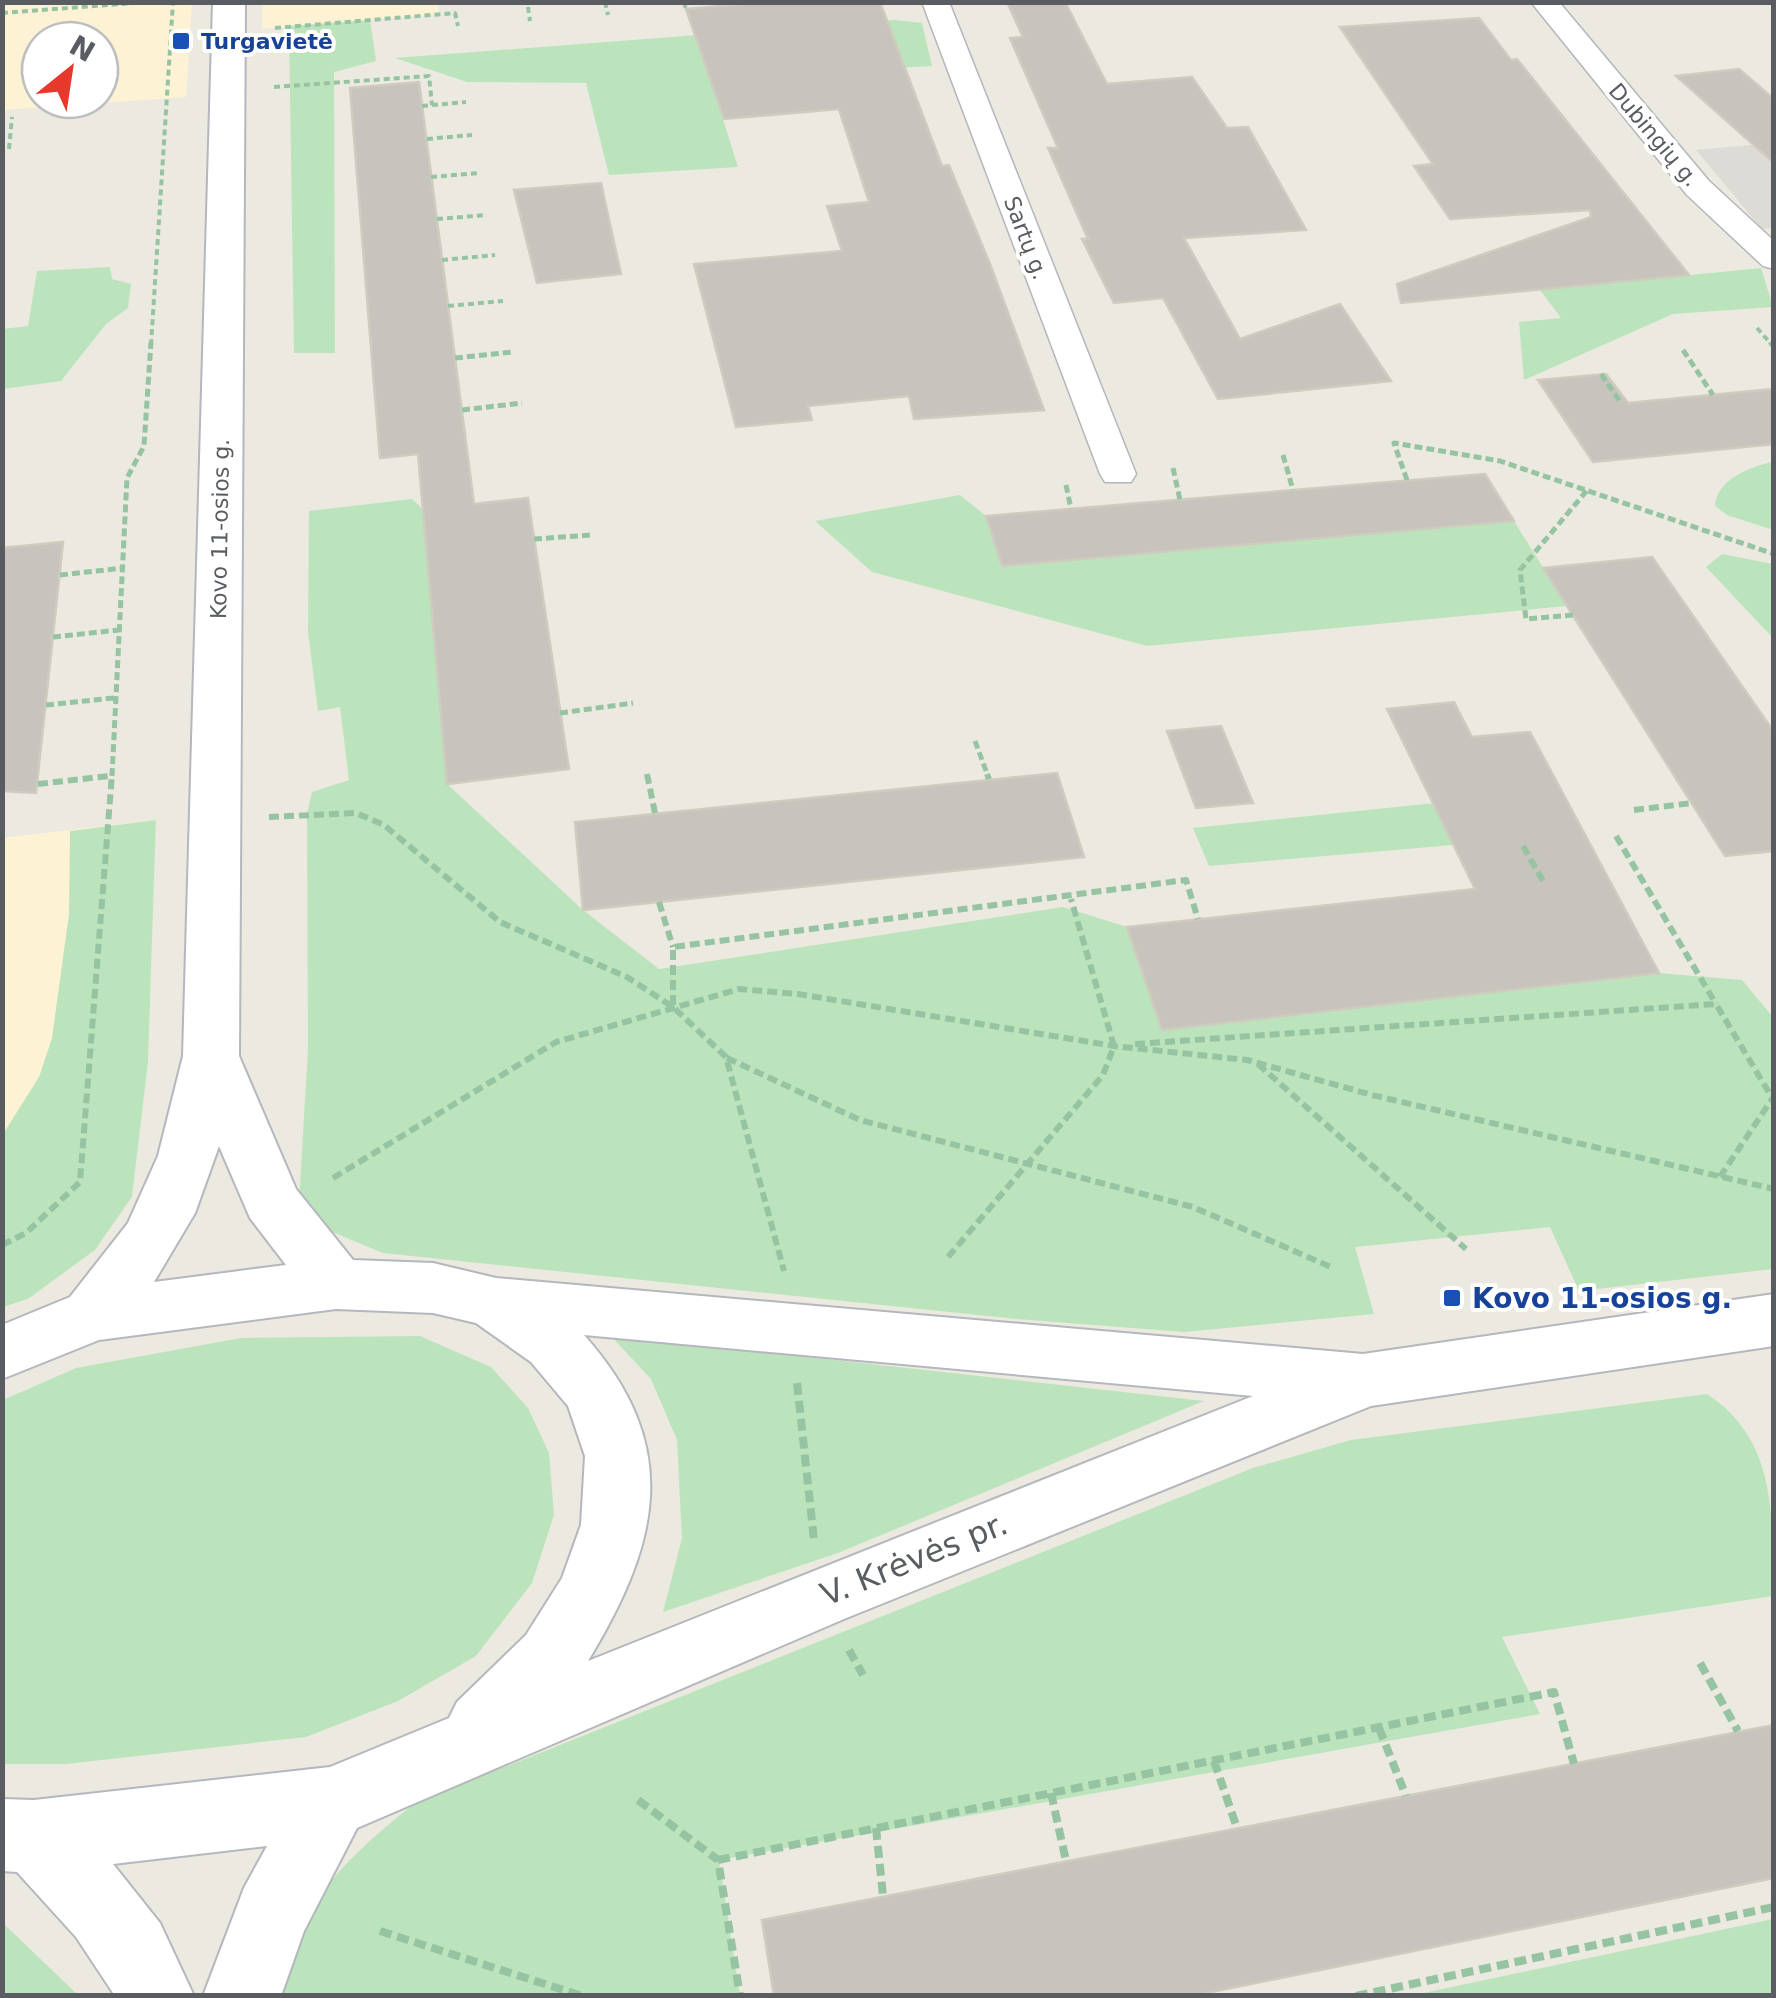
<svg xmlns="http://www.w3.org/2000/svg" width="1776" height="1998" font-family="'DejaVu Sans',sans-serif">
	<rect width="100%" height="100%" fill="#ece9e0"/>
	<path fill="#fdf3d4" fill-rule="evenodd" d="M3 2 192 3 186 97 3 110ZM40 40H100V100H40Z
		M262 3H437L440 14 262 29Z
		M156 820 148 1062 132 1197 95 1250 28 1299 3 1307 2 838Z"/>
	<path fill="#dddbd5" d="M1773 143V228L1762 229 1696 150Z"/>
	<path fill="#bce4bc" d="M370 20 376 61 334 72 335 353H294L289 26Z
		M895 20 922 23 932 66 710 78 738 167 609 175 586 83 467 82 395 58Z
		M110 267 112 279 131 284 128 308 106 324 61 381 3 389V329L28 326 37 271Z
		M1761 268 1773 307 1673 314 1524 380 1519 322 1561 318 1540 290Z
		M1773 462V530L1727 515 1715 506C1716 480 1751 466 1773 462Z
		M960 495 986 516 1002 566 1514 521 1567 606 1147 646 872 572 815 521Z
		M412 499 423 509 447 784 583 910 659 969 1063 907 1127 927 1162 1030 1659 973 1742 980 1773 1017V1269L1579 1291 1550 1227 1355 1247 1374 1314 1184 1332 1017 1319 383 1253 330 1231 299 1203 308 1048 307 813 312 792 349 780 340 707 318 711 308 632 309 511Z
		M1722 554 1773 564V638L1706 567Z
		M1503 796 1522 839 1209 866 1193 828Z
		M156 820 148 1062 132 1197 95 1250 28 1299 3 1307V1134L39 1077 52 1038 69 914 70 831Z
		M610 1335 1204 1401 838 1553 663 1612 682 1538 677 1440 651 1379Z
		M420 1336 491 1367 528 1408 549 1453 554 1515 532 1583 476 1656 398 1701 306 1737 66 1764H3V1400L76 1368 241 1338Z
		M1707 1394C1776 1439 1773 1513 1773 1596L1502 1637 1540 1714 719 1860 740 1995 283 1996C291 1907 350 1855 415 1803L1253 1468 1351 1440Z
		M1773 1919V1995H1414Z
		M3 1925 6 1926 78 1995H3Z"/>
	<path fill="#c6c4bd" stroke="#d0cbbf" stroke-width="2.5" d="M768 2H880L942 166 949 165 990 264 1044 410 914 419 909 396 808 406 812 420 736 427 694 264 842 251 827 206 869 202 839 109 724 119 686 9Z
		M1007 2H1065L1107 84 1192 77 1227 128 1248 127 1306 230 1184 238 1240 339 1340 304 1391 381 1218 399 1163 298 1114 303 1082 239H1088L1048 148H1058L1010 38 1023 37Z
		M1479 18 1511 60 1517 59 1689 275 1401 303 1397 284 1591 217 1590 210 1450 219 1414 166 1433 164 1340 27Z
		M1739 69 1774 99V163L1676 76Z
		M419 82 474 504 528 498 569 769 447 784 418 454 380 458 350 88Z
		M601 183 621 274 537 283 514 190Z
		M1606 374 1628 403 1774 389V444L1593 462 1538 380Z
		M1485 474 1514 521 1002 566 986 516Z
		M63 542 36 793 2 791V548Z
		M1652 557 1774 732V851L1725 856 1543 568Z
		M1454 702 1472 737 1530 732 1659 973 1162 1030 1127 927 1475 889 1387 709Z
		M1221 726 1253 803 1196 808 1167 731Z
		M1057 773 1084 857 583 910 575 822Z
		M1774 1725V1878L1192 1996H774L762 1920Z"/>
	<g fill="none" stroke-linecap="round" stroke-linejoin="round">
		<g stroke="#b3b6bb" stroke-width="3">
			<path id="minor" d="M922 2H949L1136 474 1131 482H1105L1100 474Z
				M1531 2H1559L1709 181 1774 241V269L1763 266 1687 195Z"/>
		</g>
		<g stroke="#b4b7bd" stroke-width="4">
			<path id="secondary" d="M213 2H245L239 1056 296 1189 353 1260 433 1263 496 1278 1363 1354 1774 1294V1346L1371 1406 844 1619 357 1828 304 1931 281 1996H203L244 1888 267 1846 113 1864 160 1923 194 1996H115L76 1937 17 1872 2 1871V1799L34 1800 330 1767 449 1718 457 1702 526 1635 562 1578 581 1525 585 1456 568 1406 531 1362 476 1323 433 1313 336 1309 99 1340 2 1379V1325L70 1297 128 1223 158 1156 183 1056ZM219 1146 250 1218 286 1265 154 1282 195 1213ZM584 1335 1253 1396 588 1661C660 1542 683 1446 584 1335Z"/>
		</g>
		<path stroke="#96c4a2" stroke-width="4" stroke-dasharray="6 4" stroke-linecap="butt" d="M605 2 608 15
			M684 2 686 9
			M528 7 530 21
			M2 13 149 2
			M275 28 455 13 458 26
			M274 87 429 76 432 105
			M422 106 466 102
			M427 139 472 135
			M9 149 12 117
			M431 177 479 173
			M437 219 487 215
			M442 260 495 255
			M448 306 503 301
			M1757 328 1772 345
			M151 345 173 2"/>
		<path stroke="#96c4a2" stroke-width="5" stroke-dasharray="8 4" stroke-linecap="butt" d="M1770 342 1774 347
			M1683 350 1713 395
			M455 358 513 352
			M1601 374 1621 403
			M462 410 522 403
			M1283 455 1293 490
			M1173 468 1180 500
			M1407 480 1394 443 1500 461 1774 554
			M1066 485 1071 509
			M534 539 591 535
			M60 575 123 568
			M1573 615 1526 619 1520 570 1589 488
			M53 637 119 630
			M46 705 114 698
			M560 713 633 703
			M975 741 988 776
			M112 776 127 478 144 446 151 342"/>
		<path stroke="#96c4a2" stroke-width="6" stroke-dasharray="10 5" stroke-linecap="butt" d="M647 774 655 813
			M987 774 989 779
			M38 784 109 776
			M1634 810 1692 803
			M269 817 356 813 384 825 500 922 627 977 673 1007 726 1057 784 1271
			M1616 836 1716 1004
			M1523 846 1543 881
			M659 902 673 947
			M673 1005V947L1186 880 1198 919
			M1135 1044 1716 1004 1774 1101
			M727 1058 860 1120 1193 1207 1333 1268
			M1258 1064 1466 1249
			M1720 1177 1772 1099
			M333 1178 556 1042 739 989 798 994 1114 1046 1247 1060 1372 1095 1774 1189
			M2 1245 26 1233 80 1182 112 774
			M948 1257 1103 1075 1114 1046 1071 899"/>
		<path stroke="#96c4a2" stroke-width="8" stroke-dasharray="12 6" stroke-linecap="butt" d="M797 1383 814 1540
			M849 1650 863 1675
			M1700 1663 1738 1731
			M1379 1728 1406 1796
			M1214 1761 1237 1828
			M1051 1793 1066 1861
			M638 1800 718 1860 740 1996
			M876 1828 883 1896
			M718 1860 1554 1692 1574 1764
			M380 1931 582 1996
			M1356 1996 1774 1907"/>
		<use href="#minor" fill="#fff" fill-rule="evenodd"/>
		<use href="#secondary" fill="#fff" fill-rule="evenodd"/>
	</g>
	<g fill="#1a4fb4" stroke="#fff" stroke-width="4">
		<rect x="171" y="31" width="20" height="20" rx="5"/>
		<rect x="1442" y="1288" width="20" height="20" rx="5"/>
	</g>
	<g text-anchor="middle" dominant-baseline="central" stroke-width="8" stroke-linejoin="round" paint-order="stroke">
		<g font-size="22" font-weight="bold" fill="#164399" stroke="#fff" text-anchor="start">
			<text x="201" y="41">Turgavietė</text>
		</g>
		<g font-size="22" fill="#595d61" stroke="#fff">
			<text transform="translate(1654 135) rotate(50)">Dubingių g.</text>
			<text transform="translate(1026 238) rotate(69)">Sartų g.</text>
			<text transform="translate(220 529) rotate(-89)">Kovo 11-osios g.</text>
		</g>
		<g font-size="28" font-weight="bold" fill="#164399" stroke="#fff" text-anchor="start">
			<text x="1472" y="1298">Kovo 11-osios g.</text>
		</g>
		<g font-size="32" fill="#595d61" stroke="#fff">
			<text transform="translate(914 1559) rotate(-22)">V. Krėvės pr.</text>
		</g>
	</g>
	<rect width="1776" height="1998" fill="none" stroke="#595d61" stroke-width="10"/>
	<g transform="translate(70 70) rotate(30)"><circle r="48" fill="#ffffff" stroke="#bdbec0" stroke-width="2.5"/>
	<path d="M0-8L18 38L0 25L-18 38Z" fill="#e6392c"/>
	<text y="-15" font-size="28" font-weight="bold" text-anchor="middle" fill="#595d61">N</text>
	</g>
</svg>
